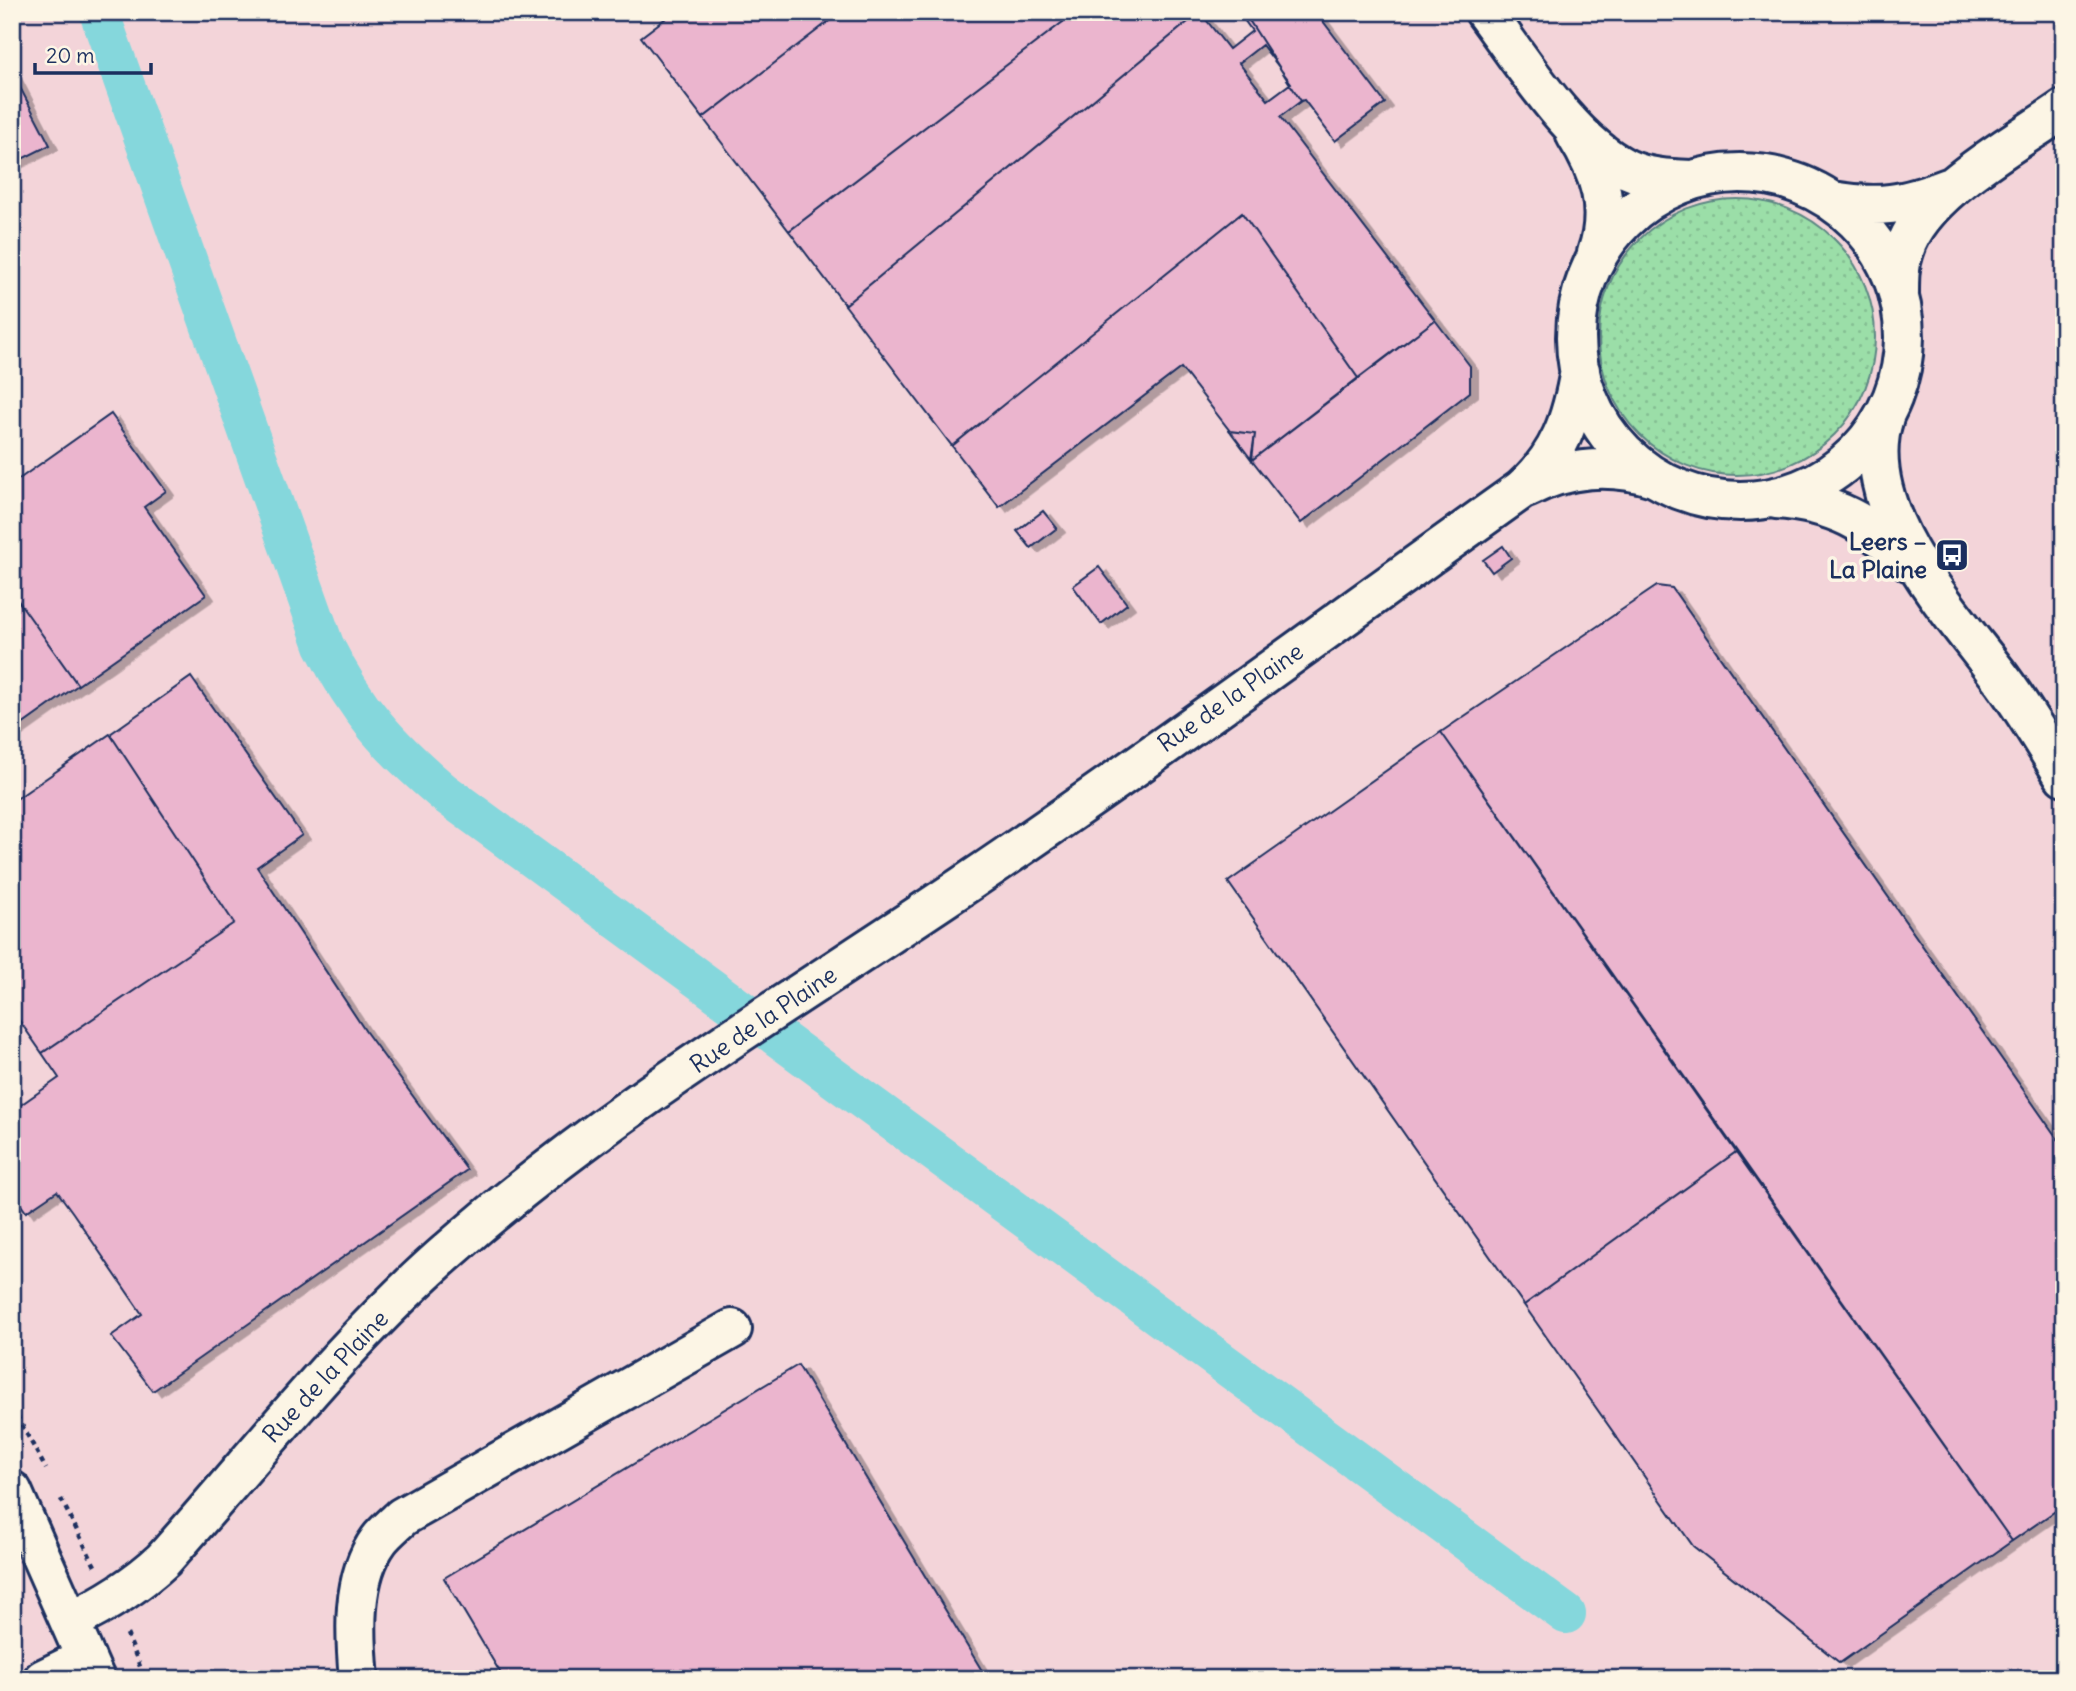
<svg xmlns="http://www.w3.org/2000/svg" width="2076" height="1691" font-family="Delius,sans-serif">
	<defs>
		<pattern id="grass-dots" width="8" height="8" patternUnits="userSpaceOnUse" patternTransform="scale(1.75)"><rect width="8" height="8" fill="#9bdea8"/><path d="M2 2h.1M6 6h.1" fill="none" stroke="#85bf93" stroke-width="1.8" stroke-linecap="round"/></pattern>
		<filter id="shadow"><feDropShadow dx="8" dy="4.5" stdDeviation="0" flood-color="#0004"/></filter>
	</defs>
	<rect width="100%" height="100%" fill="#f7e2de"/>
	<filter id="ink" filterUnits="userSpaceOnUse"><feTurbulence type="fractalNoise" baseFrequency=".0143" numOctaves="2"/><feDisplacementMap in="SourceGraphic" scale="14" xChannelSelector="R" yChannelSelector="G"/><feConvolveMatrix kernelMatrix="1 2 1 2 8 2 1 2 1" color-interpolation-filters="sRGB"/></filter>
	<g filter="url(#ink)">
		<path fill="#f3d4d9" d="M12 12H2064V1679H12Z"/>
		<path fill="url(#grass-dots)" stroke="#5b8683" stroke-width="2" d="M1599 337a138 138 0 1 1 276 0a138 138 0 1 1-276 0Z"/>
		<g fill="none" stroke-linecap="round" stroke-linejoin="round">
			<path stroke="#85d7dc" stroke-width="40" d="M99 12 324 645C356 710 389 746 443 792L1566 1614"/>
		</g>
		<path fill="#ebb5ce" stroke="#1b2f5e" stroke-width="2" fill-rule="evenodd" filter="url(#shadow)" d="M674 12H841L703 118 641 37Z
			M841 12H1076L789 231 703 118Z
			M1076 12H1200L845 305 789 231Z
			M1200 12 1229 49 1252 31 1242 17 1245 14 1301 101 1280 117 1435 320 1358 378 1242 213 952 446 845 305ZM1262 45 1291 83 1268 100 1239 63Z
			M1248 12H1316L1385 103 1335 141 1304 100 1301 101 1245 14Z
			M12 72 50 145 12 164Z
			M1242 213 1358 378 1252 460 1255 434 1230 431 1181 368 999 507 952 446Z
			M1435 320 1470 366V392L1301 523 1252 460Z
			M111 414 166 491 144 507 206 595 78 685 12 592V484Z
			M1230 431 1255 434 1251 459Z
			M1043 511 1057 528 1031 548 1017 531Z
			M1503 546 1511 558 1492 572 1483 560Z
			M1099 567 1127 604 1101 624 1073 586Z
			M1657 586 1672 588 2064 1148V1505L2012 1541 1441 732Z
			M12 592 78 685 12 732Z
			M191 677 302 835 257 867 366 1032 467 1170 153 1391 111 1336 142 1314 73 1213 57 1191 26 1212 12 1192V1111L59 1078 42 1053 234 923 110 734Z
			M1441 732 1736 1152 1524 1305 1228 882Z
			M110 734 234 923 42 1053 12 1010V802Z
			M1736 1152 2012 1541 1840 1663 1693 1546 1524 1305Z
			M798 1365 987 1679H504L444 1578Z"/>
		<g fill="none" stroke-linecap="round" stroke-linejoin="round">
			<g stroke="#1b2f5e" stroke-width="44">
				<path id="minor" d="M1485 12C1522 61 1571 142 1627 169 1647 178 1669 179 1691 180
					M1576 135C1600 173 1612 210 1597 253
					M1576 337a164 164 0 1 1 328 0a164 164 0 1 1-328 0Z
					M1832 201C1880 209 1903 205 1948 188
					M1899 294C1899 279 1899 265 1904 251 1922 192 2016 143 2064 109
					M1884 417C1854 510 1952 612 2003 681 2025 711 2044 743 2064 776
					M1526 488C1568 467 1609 463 1654 477
					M1776 499C1835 503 1867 522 1910 562
					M12 1491 95 1679
					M70 1621C104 1605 135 1586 163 1560 258 1454 344 1341 453 1247 612 1107 797 998 973 879 1158 754 1338 620 1521 490 1559 457 1572 419 1580 370
					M43 1679 86 1658
					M359 1679C355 1635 351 1578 379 1540 385 1532 395 1524 402 1517L732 1329"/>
			</g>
			<path stroke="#1b2f5e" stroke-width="4.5" stroke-dasharray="5 5" stroke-linecap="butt" d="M12 1407 46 1469
				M61 1499 95 1566
				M127 1634 145 1679"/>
			<use href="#minor" stroke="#fcf5e5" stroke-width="38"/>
		</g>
	</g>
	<defs>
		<g id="bus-square" transform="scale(1.75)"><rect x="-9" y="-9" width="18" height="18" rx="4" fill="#1b2f5e" stroke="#fcf5e5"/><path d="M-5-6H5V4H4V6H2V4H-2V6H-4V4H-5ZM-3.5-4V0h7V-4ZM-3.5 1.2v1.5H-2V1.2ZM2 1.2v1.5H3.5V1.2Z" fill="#fff"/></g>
	</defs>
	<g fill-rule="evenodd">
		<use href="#bus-square" x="1952" y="555"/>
	</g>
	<g text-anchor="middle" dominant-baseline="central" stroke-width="7" stroke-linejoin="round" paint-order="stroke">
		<g font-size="24" font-weight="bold" fill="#1b2f5e" stroke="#fcf5e5" text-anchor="end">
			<text x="1927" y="541">Leers –<tspan x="1927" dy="28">La Plaine</tspan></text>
		</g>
		<g font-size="24" fill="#1b2f5e" stroke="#fcf5e5">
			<text transform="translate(1230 697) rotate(-35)">Rue de la Plaine</text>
			<text transform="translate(763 1019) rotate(-34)">Rue de la Plaine</text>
			<text transform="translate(325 1376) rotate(-47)">Rue de la Plaine</text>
		</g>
	</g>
	<rect width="2076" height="1691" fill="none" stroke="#fcf5e5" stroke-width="42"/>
	<rect x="21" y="21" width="2034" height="1649" fill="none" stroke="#1b2f5e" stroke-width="2.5" filter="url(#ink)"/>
	<path d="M35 63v10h116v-10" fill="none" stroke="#1b2f5e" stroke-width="3.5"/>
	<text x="46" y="63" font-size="21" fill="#1b2f5e" stroke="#fcf5e5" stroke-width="5" paint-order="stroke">20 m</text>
</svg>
